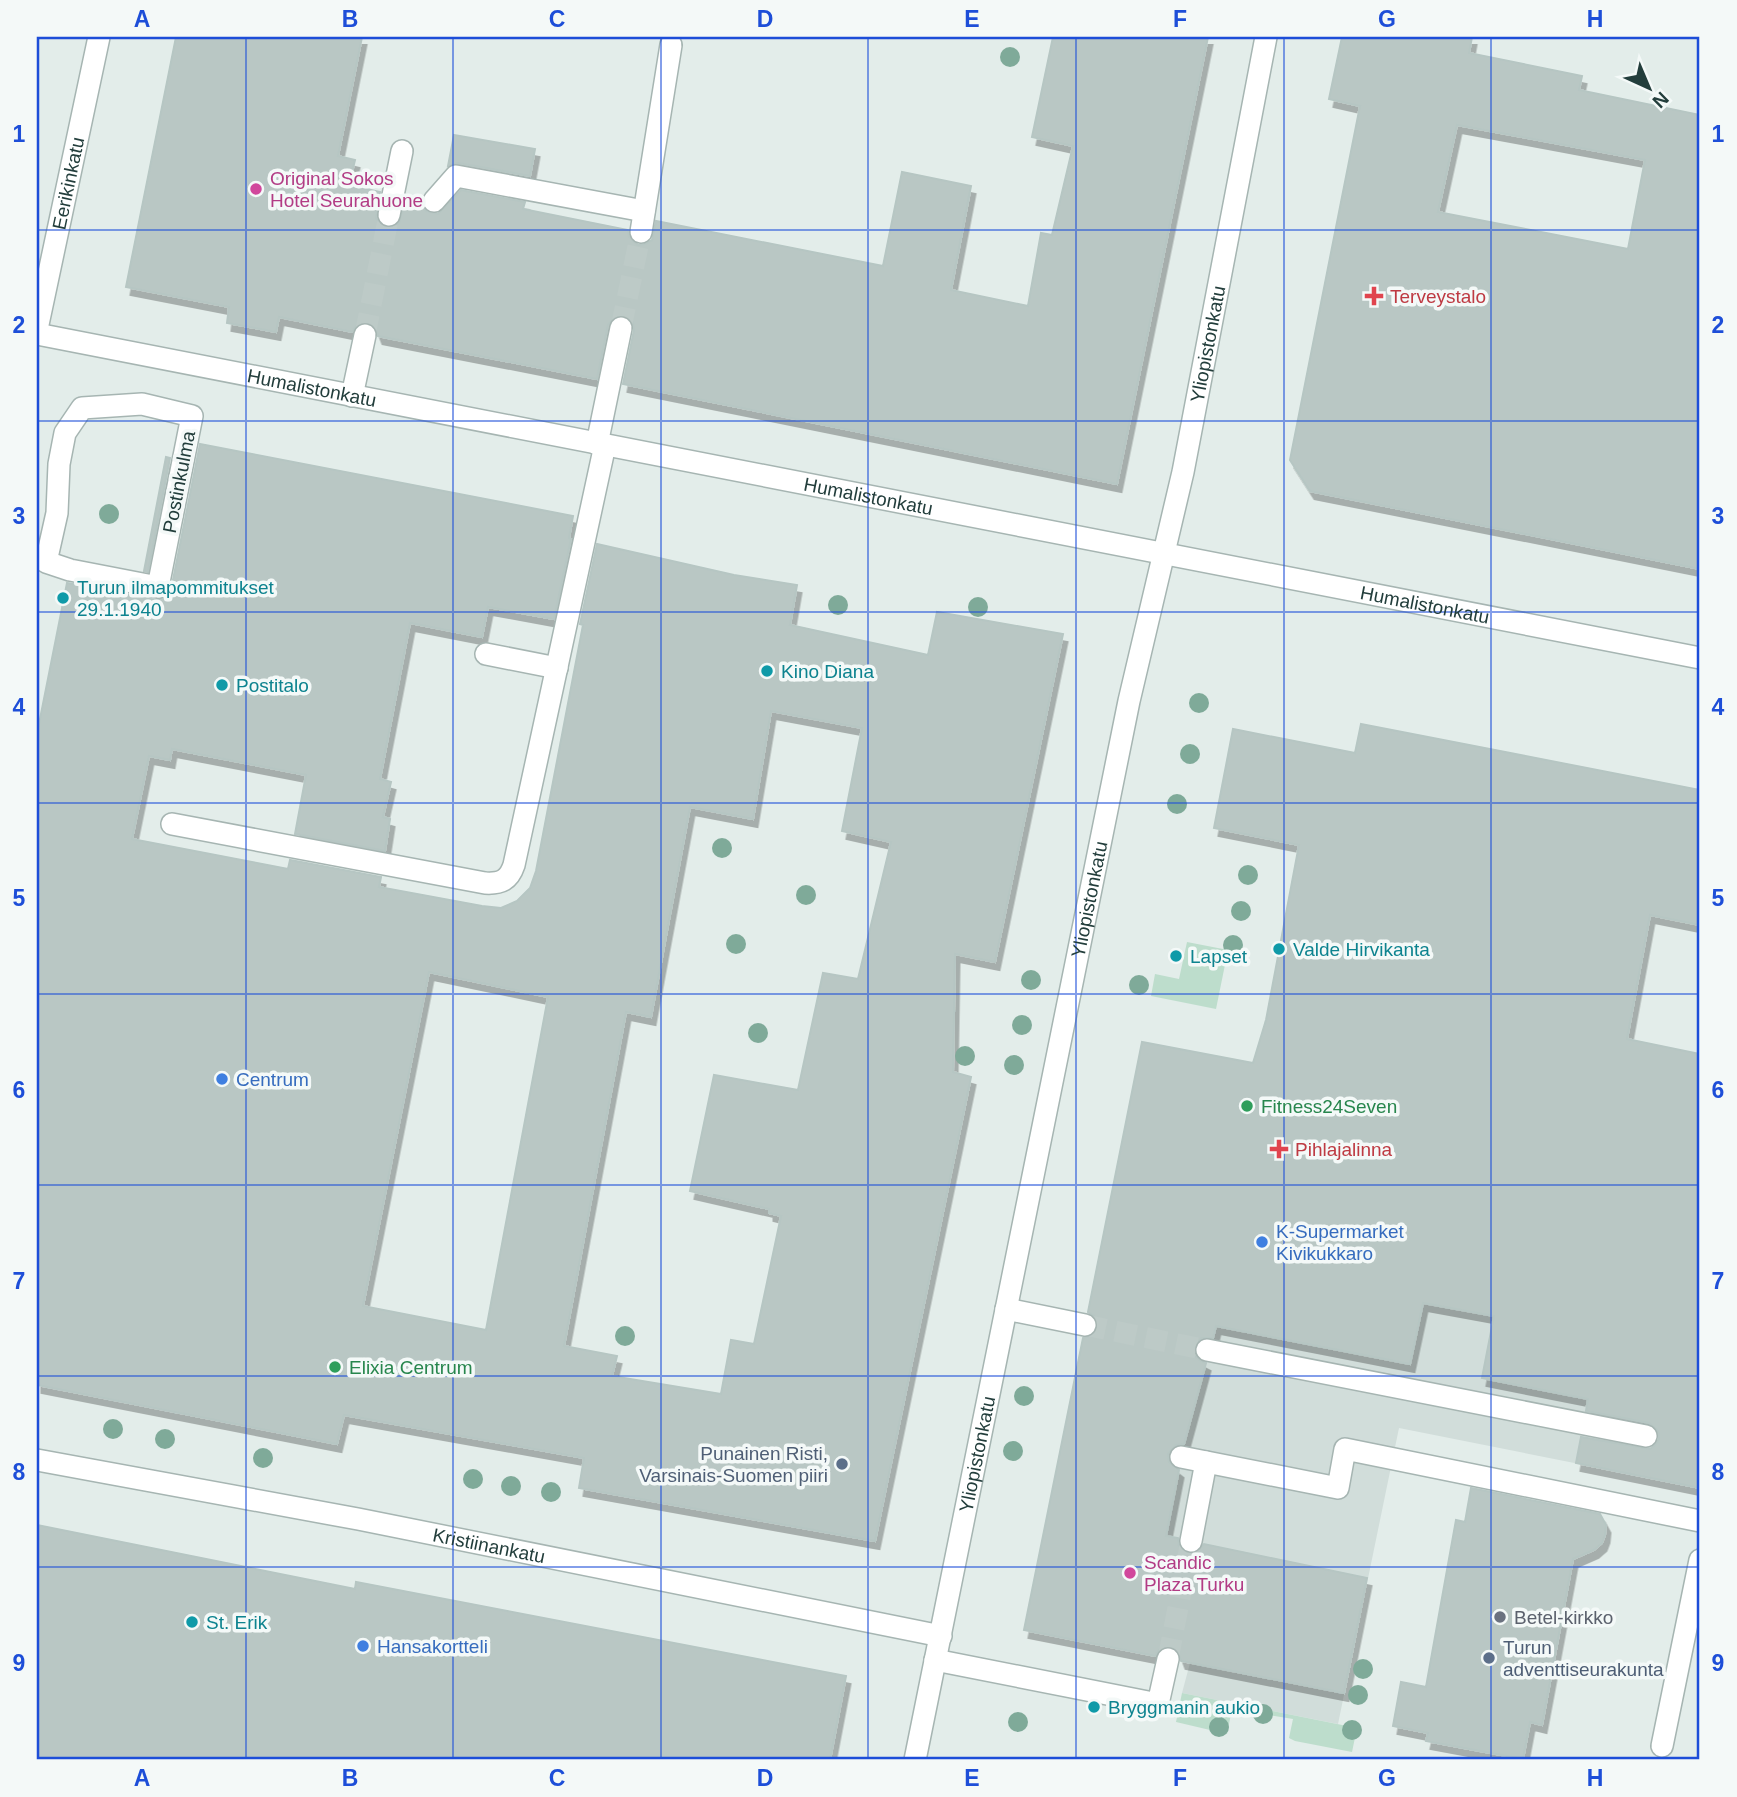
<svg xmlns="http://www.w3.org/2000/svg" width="1737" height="1797" font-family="Helvetica,sans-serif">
	<defs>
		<filter id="shadow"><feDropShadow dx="4.5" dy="8" stdDeviation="0" flood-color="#0004"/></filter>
	</defs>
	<rect width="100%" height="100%" fill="#e3edea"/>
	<path fill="#d1ddda" d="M1265 1020 1700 1107V1488L1399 1428 1338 1724 1182 1693 1190 1663 1024 1630 1142 1042 1257 1064Z"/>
	<path fill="#bdddcc" d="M1187 942 1228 950 1216 1009 1151 996 1155 974 1179 979Z
		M1182 1693 1357 1728 1352 1752 1295 1741 1289 1738 1293 1719 1232 1709 1227 1734 1176 1722Z"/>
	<path fill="#b9c7c4" stroke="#b6c6c3" stroke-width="2" fill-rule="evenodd" filter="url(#shadow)" d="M176 37H362L338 156 355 160 349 185 380 192 376 218 380 224 386 228 394 227 399 223 406 197 421 200 426 211 438 214 461 190 525 202 523 209 628 230 629 237 638 245 645 244 652 240 656 221 883 266 902 172 971 186 951 290 1028 306 1041 233 1052 235 1073 146 1032 137 1053 37H1208L1117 484 623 384 634 330 633 323 624 315 616 316 608 325 597 379 378 336 374 326 367 322 356 326 352 332 279 317 276 332 227 323 229 307 126 287Z
		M1342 37H1472L1469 53 1582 76 1579 90 1700 115V569L1310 491 1290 460 1360 106 1329 99ZM1457 125 1645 160 1628 249 1438 212Z
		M454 135 535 149 530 176 458 163 448 166Z
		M200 444 573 516 569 538 571 539 554 619 488 607 482 637 410 623 380 779 391 782 383 817 390 819 385 851 295 834 306 775 172 749 170 760 149 756 132 839 288 869 290 860 381 877 379 887 482 906 501 908 517 901 530 888 536 871 583 625 580 624 597 544 734 575 797 585 790 625 928 655 937 612 1063 634 995 962 955 954 953 1072 971 1077 875 1541 579 1488 584 1458 344 1415 337 1444 37 1385V734L67 583 156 600 167 596 171 590ZM771 711 862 728 842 831 891 842 858 979 823 973 798 1090 714 1075 690 1191 769 1209V1213L781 1216 754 1344 731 1340 721 1394 612 1376 617 1356 564 1346 626 1012 651 1017 690 807 753 819ZM429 972 548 997 486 1330 363 1306Z
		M166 457 170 458 148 572 144 571Z
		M1361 724 1700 790V925L1650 915 1627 1039 1700 1054V1488L1576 1463 1581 1437 1650 1449 1655 1445 1659 1439 1658 1431 1649 1423 1586 1411 1588 1399 1482 1378 1494 1316 1423 1303 1410 1364 1216 1326 1213 1338H1202L1194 1347V1354L1198 1359 1206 1363 1184 1444 1176 1445 1168 1454 1169 1462 1179 1470 1166 1536 1178 1538 1179 1546 1188 1554 1196 1553 1204 1544 1367 1578 1344 1693 1181 1661 1177 1650 1170 1646 1159 1650 1155 1656 1024 1630 1083 1338 1094 1334 1098 1327 1094 1316 1088 1312 1142 1042 1253 1063 1266 1020 1299 845 1214 828 1233 729 1355 753Z
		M1471 1488 1600 1514 1606 1525 1605 1535 1602 1543 1594 1550 1573 1559 1542 1725 1530 1722 1523 1759 1426 1741 1428 1733 1393 1726 1401 1682 1426 1687 1456 1520 1465 1522Z
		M37 1525 355 1589 356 1582 846 1676 830 1760H37Z"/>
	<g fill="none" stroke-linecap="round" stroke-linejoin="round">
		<path stroke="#bdcac7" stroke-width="21" stroke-dasharray="21 10" stroke-linecap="butt" d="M621 328 641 232
			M365 335 389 215
			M1085 1325 1207 1350
			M1168 1659 1191 1541"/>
		<g stroke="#a6b5b2" stroke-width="24">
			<g id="minor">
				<path d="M434 201 456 176 644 211"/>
				<path d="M389 215 402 151"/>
				<path d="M641 232 671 45"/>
				<path id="s1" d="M37 329 99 37"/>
				<path id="s2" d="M37 334 1700 658"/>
				<path d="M352 396 365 335"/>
				<path d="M142 404 192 416 158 587 70 570 46 562 57 513 59 464 65 433 82 408Z"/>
				<path d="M597 444 621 328"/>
				<path d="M486 654 557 668"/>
				<path d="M172 824 485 883C501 884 509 880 514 865L605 445"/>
				<path d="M1006 1309 1085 1325"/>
				<path d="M1207 1350 1646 1436"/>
				<path d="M1181 1457 1338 1488 1345 1449 1700 1521"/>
				<path id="s3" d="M37 1460 358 1519 941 1636"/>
				<path d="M1191 1541 1206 1462"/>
				<path d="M935 1660 1158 1704 1168 1659"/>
				<path d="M1662 1746 1700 1560"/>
				<path id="s4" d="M915 1760 1129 701 1183 472 1266 37"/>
			</g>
		</g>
		<use href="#minor" stroke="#fff" stroke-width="21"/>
	</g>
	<g fill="#7faa99">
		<circle cx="1010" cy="57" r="10"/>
		<circle cx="109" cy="514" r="10"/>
		<circle cx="838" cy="605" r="10"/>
		<circle cx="978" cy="607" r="10"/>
		<circle cx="1199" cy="703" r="10"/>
		<circle cx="1190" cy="754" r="10"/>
		<circle cx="1177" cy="804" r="10"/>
		<circle cx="722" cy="848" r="10"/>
		<circle cx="1248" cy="875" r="10"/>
		<circle cx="806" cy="895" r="10"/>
		<circle cx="1241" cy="911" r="10"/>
		<circle cx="736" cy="944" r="10"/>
		<circle cx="1233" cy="945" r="10"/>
		<circle cx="1031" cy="980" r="10"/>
		<circle cx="1139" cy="985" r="10"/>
		<circle cx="1022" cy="1025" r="10"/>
		<circle cx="758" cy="1033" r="10"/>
		<circle cx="965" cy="1056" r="10"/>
		<circle cx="1014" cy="1065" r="10"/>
		<circle cx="625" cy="1336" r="10"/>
		<circle cx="1024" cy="1396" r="10"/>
		<circle cx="113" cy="1429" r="10"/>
		<circle cx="165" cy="1439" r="10"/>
		<circle cx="1013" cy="1451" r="10"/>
		<circle cx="263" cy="1458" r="10"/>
		<circle cx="473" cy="1479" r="10"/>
		<circle cx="511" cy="1486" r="10"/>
		<circle cx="551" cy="1492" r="10"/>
		<circle cx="1363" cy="1669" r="10"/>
		<circle cx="1358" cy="1695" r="10"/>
		<circle cx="1263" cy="1714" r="10"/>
		<circle cx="1018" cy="1722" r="10"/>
		<circle cx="1219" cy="1727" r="10"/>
		<circle cx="1352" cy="1730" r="10"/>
	</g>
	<path fill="none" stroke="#1d4ed8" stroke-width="2" stroke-opacity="0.55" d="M246 37V1760M453 37V1760M661 37V1760M868 37V1760M1076 37V1760M1284 37V1760M1491 37V1760M37 230H1700M37 421H1700M37 612H1700M37 803H1700M37 994H1700M37 1185H1700M37 1376H1700M37 1567H1700"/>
	<g fill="#d1479c" stroke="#f4f9f8" stroke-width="2.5">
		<circle cx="256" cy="189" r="7"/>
		<circle cx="1130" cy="1573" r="7"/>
	</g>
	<g fill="#e0444e" stroke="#f4f9f8" stroke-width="2.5">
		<path d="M1370.5 285.5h7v7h7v7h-7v7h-7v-7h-7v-7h7z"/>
		<path d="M1275.5 1138.5h7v7h7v7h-7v7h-7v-7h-7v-7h7z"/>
	</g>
	<g fill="#0f9aa8" stroke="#f4f9f8" stroke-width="2.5">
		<circle cx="63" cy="598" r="7"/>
		<circle cx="767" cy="671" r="7"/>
		<circle cx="222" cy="685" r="7"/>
		<circle cx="1279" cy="949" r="7"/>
		<circle cx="1176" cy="956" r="7"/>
		<circle cx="192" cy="1622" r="7"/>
		<circle cx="1094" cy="1707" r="7"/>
	</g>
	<g fill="#3f7fe0" stroke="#f4f9f8" stroke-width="2.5">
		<circle cx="222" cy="1079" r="7"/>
		<circle cx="1262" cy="1242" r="7"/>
		<circle cx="363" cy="1646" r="7"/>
	</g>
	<g fill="#2e9e5b" stroke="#f4f9f8" stroke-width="2.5">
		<circle cx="1247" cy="1106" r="7"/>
		<circle cx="335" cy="1367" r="7"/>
	</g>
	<g fill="#5c6f8a" stroke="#f4f9f8" stroke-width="2.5">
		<circle cx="842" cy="1464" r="7"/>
		<circle cx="1489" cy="1658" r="7"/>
	</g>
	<circle fill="#6b7280" stroke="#f4f9f8" stroke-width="2.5" cx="1500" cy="1617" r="7"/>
	<g text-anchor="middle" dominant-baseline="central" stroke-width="7" stroke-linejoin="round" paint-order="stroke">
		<g font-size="19" fill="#b23c85" stroke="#f4f9f8" text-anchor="start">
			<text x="270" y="178">Original Sokos<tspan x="270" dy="22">Hotel Seurahuone</tspan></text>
			<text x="1144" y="1562">Scandic<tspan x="1144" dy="22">Plaza Turku</tspan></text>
		</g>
		<g font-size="19" fill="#233e3c" stroke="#f4f9f8">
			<text stroke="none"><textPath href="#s1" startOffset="149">Eerikinkatu</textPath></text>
			<text stroke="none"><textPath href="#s4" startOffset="1446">Yliopistonkatu</textPath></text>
			<text stroke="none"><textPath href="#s2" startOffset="280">Humalistonkatu</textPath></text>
			<text transform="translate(179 482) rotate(-79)">Postinkulma</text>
			<text stroke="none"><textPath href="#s2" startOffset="847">Humalistonkatu</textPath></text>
			<text stroke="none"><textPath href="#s2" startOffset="1414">Humalistonkatu</textPath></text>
			<text stroke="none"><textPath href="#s4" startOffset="878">Yliopistonkatu</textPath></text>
			<text stroke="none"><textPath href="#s4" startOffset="312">Yliopistonkatu</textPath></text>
			<text stroke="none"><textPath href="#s3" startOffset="460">Kristiinankatu</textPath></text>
		</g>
		<g font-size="19" fill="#be3a42" stroke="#f4f9f8" text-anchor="start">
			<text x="1390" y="296">Terveystalo</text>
			<text x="1295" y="1149">Pihlajalinna</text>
		</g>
		<g font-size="19" fill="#0d838f" stroke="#f4f9f8" text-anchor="start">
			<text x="77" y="587">Turun ilmapommitukset<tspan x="77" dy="22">29.1.1940</tspan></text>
			<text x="781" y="671">Kino Diana</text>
			<text x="236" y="685">Postitalo</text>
			<text x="1293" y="949">Valde Hirvikanta</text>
			<text x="1190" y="956">Lapset</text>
			<text x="206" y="1622">St. Erik</text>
			<text x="1108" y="1707">Bryggmanin aukio</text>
		</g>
		<g font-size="19" fill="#366cbe" stroke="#f4f9f8" text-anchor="start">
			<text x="236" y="1079">Centrum</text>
			<text x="1276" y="1231">K-Supermarket<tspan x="1276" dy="22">Kivikukkaro</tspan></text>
			<text x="377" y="1646">Hansakortteli</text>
		</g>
		<g font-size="19" fill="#27864d" stroke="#f4f9f8" text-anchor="start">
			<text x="1261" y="1106">Fitness24Seven</text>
			<text x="349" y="1367">Elixia Centrum</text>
		</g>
		<g font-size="19" fill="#4e5e75" stroke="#f4f9f8" text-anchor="end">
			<text x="828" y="1453">Punainen Risti,<tspan x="828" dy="22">Varsinais-Suomen piiri</tspan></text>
			<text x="1503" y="1647" text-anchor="start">Turun<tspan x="1503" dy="22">adventtiseurakunta</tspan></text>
		</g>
		<g font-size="19" fill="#5b616d" stroke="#f4f9f8" text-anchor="start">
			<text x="1514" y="1617">Betel-kirkko</text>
		</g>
	</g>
	<rect width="1737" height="1797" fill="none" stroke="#f4f9f8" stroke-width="77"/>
	<g transform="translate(1649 88) rotate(136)" stroke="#f4f9f8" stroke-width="5" paint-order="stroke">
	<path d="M0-5L12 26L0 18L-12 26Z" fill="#233e3c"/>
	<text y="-10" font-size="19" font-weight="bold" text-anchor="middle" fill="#233e3c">N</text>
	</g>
	<rect x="38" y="38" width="1660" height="1720" fill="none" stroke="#1d4ed8" stroke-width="2.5"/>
	<g font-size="23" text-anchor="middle" font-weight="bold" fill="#1d4ed8">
		<text x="142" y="27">A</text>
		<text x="350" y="27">B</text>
		<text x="557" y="27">C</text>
		<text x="765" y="27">D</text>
		<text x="972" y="27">E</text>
		<text x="1180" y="27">F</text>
		<text x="1387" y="27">G</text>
		<text x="1595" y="27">H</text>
		<text x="19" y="142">1</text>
		<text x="1718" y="142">1</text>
		<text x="19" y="333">2</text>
		<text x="1718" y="333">2</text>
		<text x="19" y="524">3</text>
		<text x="1718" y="524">3</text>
		<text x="19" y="715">4</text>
		<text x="1718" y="715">4</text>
		<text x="19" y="906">5</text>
		<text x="1718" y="906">5</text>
		<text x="19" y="1098">6</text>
		<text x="1718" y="1098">6</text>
		<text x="19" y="1289">7</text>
		<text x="1718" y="1289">7</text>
		<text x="19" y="1480">8</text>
		<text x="1718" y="1480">8</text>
		<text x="19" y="1671">9</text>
		<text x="1718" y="1671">9</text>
		<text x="142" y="1786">A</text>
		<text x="350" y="1786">B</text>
		<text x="557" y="1786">C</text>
		<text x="765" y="1786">D</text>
		<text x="972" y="1786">E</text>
		<text x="1180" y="1786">F</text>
		<text x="1387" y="1786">G</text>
		<text x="1595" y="1786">H</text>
	</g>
</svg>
